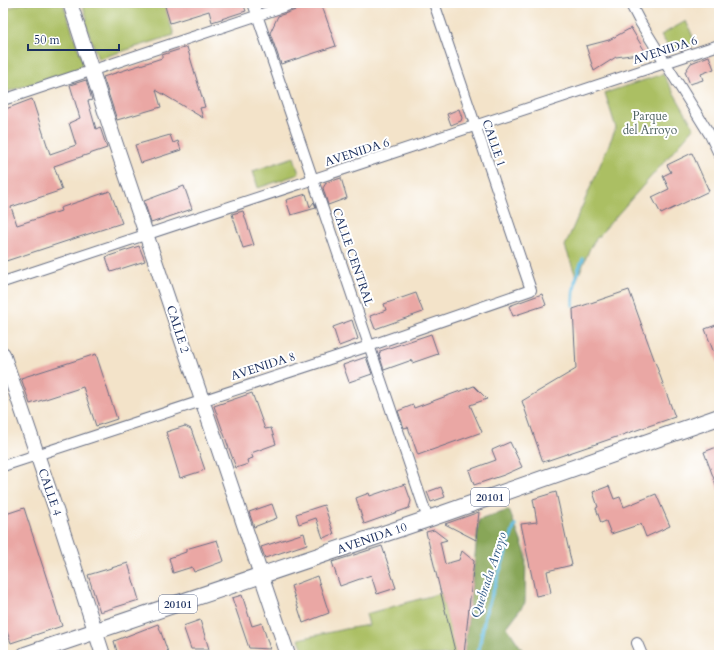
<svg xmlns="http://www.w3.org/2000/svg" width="722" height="658" font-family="Cardo,serif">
	<rect width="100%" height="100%" fill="#fff"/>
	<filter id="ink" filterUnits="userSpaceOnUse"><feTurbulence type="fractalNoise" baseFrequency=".025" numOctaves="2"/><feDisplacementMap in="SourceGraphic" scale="8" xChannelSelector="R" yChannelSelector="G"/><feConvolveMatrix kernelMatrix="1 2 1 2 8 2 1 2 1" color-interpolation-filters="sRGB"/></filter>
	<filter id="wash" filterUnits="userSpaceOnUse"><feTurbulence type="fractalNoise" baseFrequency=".012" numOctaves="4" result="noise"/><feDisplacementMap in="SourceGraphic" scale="16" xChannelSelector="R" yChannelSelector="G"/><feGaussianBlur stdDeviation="0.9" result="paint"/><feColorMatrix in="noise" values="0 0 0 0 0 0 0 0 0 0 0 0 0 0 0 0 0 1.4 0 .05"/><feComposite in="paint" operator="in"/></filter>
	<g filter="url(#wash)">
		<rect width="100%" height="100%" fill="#f3e3c9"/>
		<path fill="#abbf63" stroke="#637760" d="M23 3H63L83 63 80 68 3 93V10Z
			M82 3H164L174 35 98 59 85 22 87 18Z
			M686 21 696 44 671 51 661 35Z
			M663 74 694 128 596 239 590 248 577 279 565 246 616 128 605 93Z
			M294 157 299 174 258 188 253 171Z
			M441 593 457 655H305L299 639 345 629 369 625 366 614Z"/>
		<path fill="#88a659" stroke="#526a5c" d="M509 510 526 554 525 603 507 627 523 651 520 655H460L464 653 479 520Z"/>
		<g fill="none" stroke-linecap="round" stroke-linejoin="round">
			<path stroke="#65bee3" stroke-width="3.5" d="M573 305C573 289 576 272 583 259
				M478 655 485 615 515 525"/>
		</g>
		<g id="blocks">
			<path fill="#eaa7a4" d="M164 3H243L246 11 212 22 209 11 170 23Z
				M316 3H321L336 46 281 64 270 33 278 16Z
				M631 28 646 53 616 57 594 71 586 46 609 40Z
				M187 47 205 107 200 108 203 118 156 90 161 107 117 120 103 77 162 58V55Z
				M709 56 714 69 701 74 703 80 690 84 685 72 691 63Z
				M86 80 92 100 88 101 96 129 100 127 107 148 54 166 62 190 11 207 17 225 61 211 60 208 110 191 122 223 3 262V110L32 99 50 154 76 145 69 123 80 118 70 85Z
				M459 109 462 118 461 121 451 125 447 114Z
				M170 135 173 143 178 141 181 150 141 163 135 145Z
				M692 153 709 191 661 214 652 197 669 189 663 176 671 172 667 165Z
				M341 178 347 198 328 205 323 188 326 183Z
				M184 186 192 209 151 223 144 201Z
				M306 194 310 207 314 202 316 208 291 215 286 200Z
				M243 211 254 245 243 248 232 214Z
				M139 246 145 261 111 272 106 257Z
				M629 290 675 417 543 462 522 401 576 369 573 309Z
				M416 293 423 312 375 329 370 316 386 310 384 304Z
				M542 294 546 305 513 316 509 306Z
				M352 320 358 339 339 346 333 327Z
				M719 324V364H718L705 329Z
				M431 334 438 354 412 363V360L384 370 379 354 380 353V351Z
				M96 354 117 419 96 426 83 387 30 404 21 378Z
				M366 357 372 374 349 382 343 365Z
				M474 386 487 399 470 405 482 432 418 455 408 427 404 428 398 411 413 405 414 408Z
				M252 393 265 429 271 428 276 444 251 453 253 458 247 460 248 464 236 468 214 406Z
				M185 426 191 429 205 470 180 478 166 432Z
				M510 442 522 467 504 475 474 485 469 470 496 460 492 450Z
				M719 446V490H718L704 452Z
				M405 484 411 501 409 508 364 524 356 498 369 493 370 496Z
				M609 486 614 499 620 497 624 507 656 494 670 526 646 537 641 524 611 534 606 521 601 523 596 508 598 507 593 492Z
				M441 487 445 497 431 502 427 492Z
				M556 492 572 565 547 571 551 593 536 596 521 524 537 522 533 499Z
				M272 504 277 518 254 527 249 512Z
				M324 505 334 534 323 538 316 518 299 524 296 514Z
				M24 508 62 626 11 643 7 632 3 633V515Z
				M479 512 476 540 445 524Z
				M434 530 447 540 440 542 445 564 459 560 462 551 474 561 464 654 460 655H456L426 532Z
				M304 533 307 544 265 558 261 547Z
				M217 540 224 561 194 572 192 567 173 573 169 558 186 552V549Z
				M382 546 396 588 377 594 371 575 340 586 332 562Z
				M128 563 139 600 100 612 88 575Z
				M317 576 329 613 303 623 291 586Z
				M242 595 252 626 262 623 270 649 249 648 232 598Z
				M200 620 209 649H191L183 626Z
				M158 624 169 655H118L114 641Z"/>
		</g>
	</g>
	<g filter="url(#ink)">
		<use href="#blocks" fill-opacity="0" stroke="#676e83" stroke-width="1"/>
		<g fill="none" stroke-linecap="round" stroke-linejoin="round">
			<g stroke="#676e83" stroke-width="12">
				<path id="street" d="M253 3 428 519
					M630 3 640 22 710 135 719 154
					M3 100 295 3
					M3 282 719 45
					M3 466 369 346 531 290 434 3
					M637 643 642 655"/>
			</g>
			<g stroke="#676e83" stroke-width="16">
				<path id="secondary" d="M70 3 113 136 288 655
					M3 354 58 516 103 655"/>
			</g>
			<g stroke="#676e83" stroke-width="18">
				<path id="primary" d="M25 655 428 519 719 417"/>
			</g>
			<use href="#street" stroke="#fff" stroke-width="10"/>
			<use href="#secondary" stroke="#fff" stroke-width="14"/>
			<use href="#primary" stroke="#fff" stroke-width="16"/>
		</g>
	</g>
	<g text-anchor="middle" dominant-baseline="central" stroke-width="4" stroke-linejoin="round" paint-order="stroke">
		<g fill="#fff" stroke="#5f6d8e" stroke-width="1">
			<rect x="471" y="488" width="38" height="18" rx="3"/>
			<rect x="159" y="595" width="38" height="18" rx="3"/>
		</g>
		<g font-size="11" font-weight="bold" fill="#1b2f5e">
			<text x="490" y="497">20101</text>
			<text x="178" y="604">20101</text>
		</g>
		<g font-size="12" fill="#1b2f5e" stroke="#fff">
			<text transform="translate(665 50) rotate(-18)">AVENIDA 6</text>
			<text transform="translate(494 143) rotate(71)">CALLE 1</text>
			<text transform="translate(357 152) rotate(-18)">AVENIDA 6</text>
			<text transform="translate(353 257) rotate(71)">CALLE CENTRAL</text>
			<text transform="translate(178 329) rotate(72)">CALLE 2</text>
			<text transform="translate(263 366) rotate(-18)">AVENIDA 8</text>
			<text transform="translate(50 492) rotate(71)">CALLE 4</text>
			<text transform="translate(372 538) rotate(-19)">AVENIDA 10</text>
		</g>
		<g font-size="12" fill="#4d6160" stroke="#fff">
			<text x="650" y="116">Parque<tspan x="650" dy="14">del Arroyo</tspan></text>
		</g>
		<g font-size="13" font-style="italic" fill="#315a86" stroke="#fff">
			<text transform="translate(489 575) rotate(-72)">Quebrada Arroyo</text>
		</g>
	</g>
	<rect width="722" height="658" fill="none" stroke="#fff" stroke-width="16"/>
	<path d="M28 44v6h91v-6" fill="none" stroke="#1b2f5e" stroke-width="2"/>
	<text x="34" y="44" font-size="12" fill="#1b2f5e" stroke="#ffffff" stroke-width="3" paint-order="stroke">50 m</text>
</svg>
